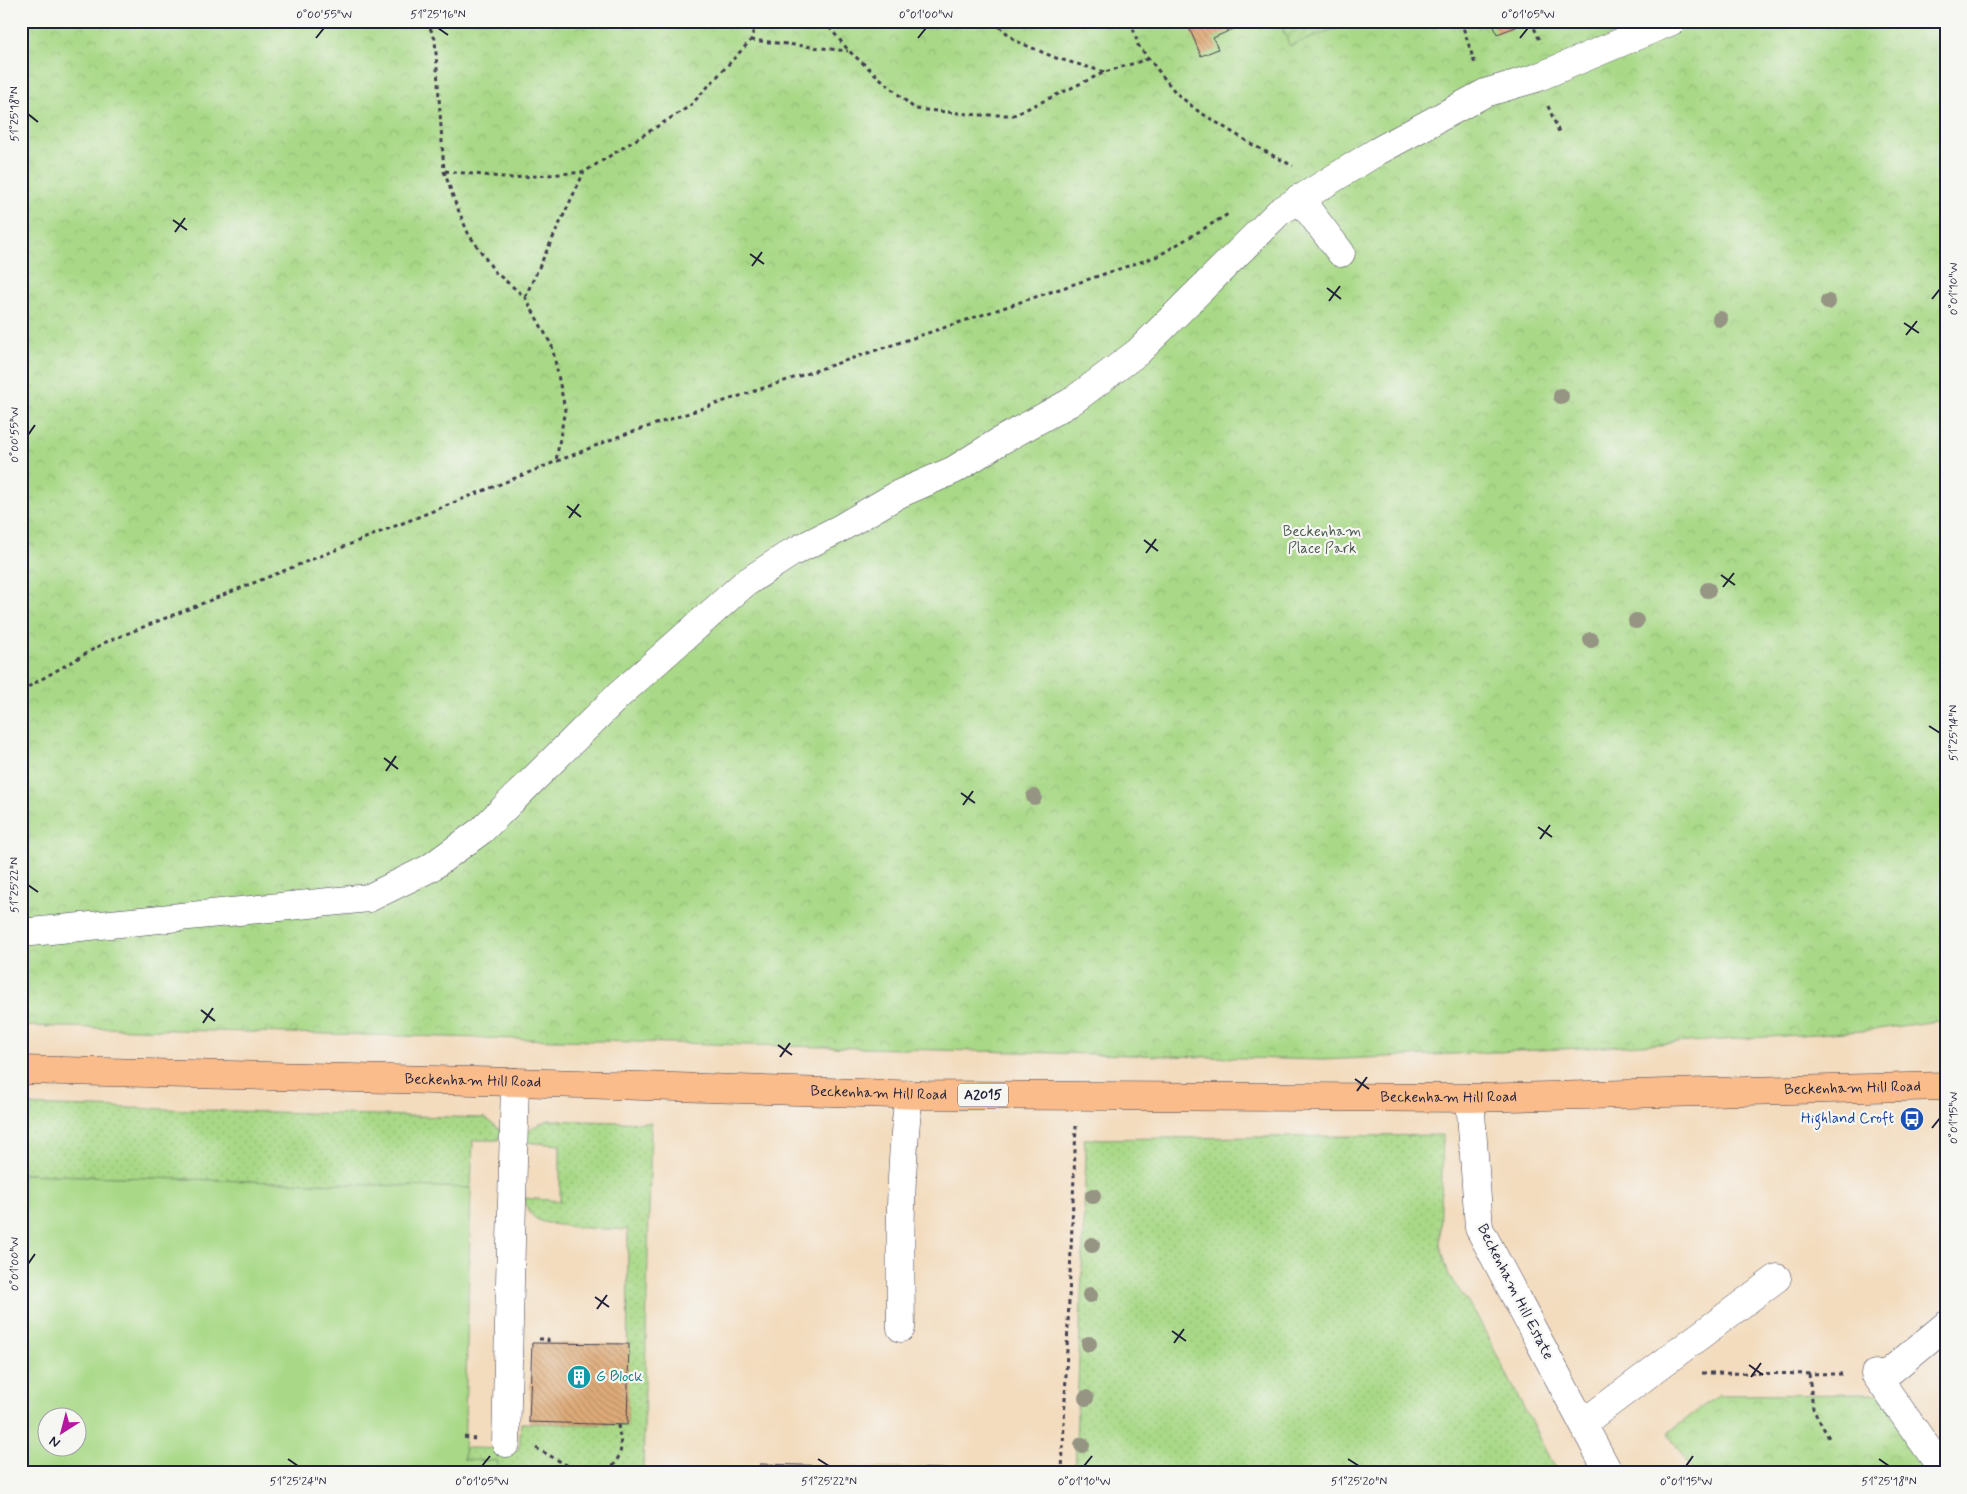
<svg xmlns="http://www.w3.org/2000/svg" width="1967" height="1494" font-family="Mynerve,sans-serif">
	<defs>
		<pattern id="grass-dots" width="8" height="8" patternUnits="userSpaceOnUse" patternTransform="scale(1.25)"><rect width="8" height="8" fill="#a9d987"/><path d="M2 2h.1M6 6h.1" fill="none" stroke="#91ba75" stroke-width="1.8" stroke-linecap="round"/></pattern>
		<pattern id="park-crowns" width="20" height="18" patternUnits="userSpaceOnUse" patternTransform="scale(1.25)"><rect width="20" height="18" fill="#a9d987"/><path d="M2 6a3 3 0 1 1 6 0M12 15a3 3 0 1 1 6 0" fill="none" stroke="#91ba75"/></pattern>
		<pattern id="garden-furrows" width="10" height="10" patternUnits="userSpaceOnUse" patternTransform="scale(1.25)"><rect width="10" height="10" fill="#a9d987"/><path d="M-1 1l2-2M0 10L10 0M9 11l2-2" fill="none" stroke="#91ba75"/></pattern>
		<pattern id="building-back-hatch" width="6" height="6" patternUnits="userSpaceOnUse" patternTransform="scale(1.25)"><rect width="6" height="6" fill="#dfab78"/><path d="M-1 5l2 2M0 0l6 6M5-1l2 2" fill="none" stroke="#b48b64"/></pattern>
	</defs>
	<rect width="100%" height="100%" fill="#f6f6f2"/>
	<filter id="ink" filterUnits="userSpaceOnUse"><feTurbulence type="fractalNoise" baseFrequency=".02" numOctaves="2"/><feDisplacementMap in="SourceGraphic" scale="10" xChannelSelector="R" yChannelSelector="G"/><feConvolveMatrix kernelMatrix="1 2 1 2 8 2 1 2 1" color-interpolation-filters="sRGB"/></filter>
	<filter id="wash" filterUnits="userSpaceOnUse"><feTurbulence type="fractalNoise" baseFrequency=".0096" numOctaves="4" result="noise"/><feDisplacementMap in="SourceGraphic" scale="20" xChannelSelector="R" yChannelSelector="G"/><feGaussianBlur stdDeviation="1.12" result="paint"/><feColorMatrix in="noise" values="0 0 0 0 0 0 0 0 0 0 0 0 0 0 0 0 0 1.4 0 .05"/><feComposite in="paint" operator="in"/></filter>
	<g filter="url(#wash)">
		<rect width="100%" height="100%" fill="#f3dcbe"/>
		<path fill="url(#grass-dots)" stroke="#667e61" d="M21 1105 485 1118 501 1131 499 1140H473L471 1188 21 1174Z
			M549 1120 651 1123 643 1473H497V1461H464V1448L519 1449 521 1423 627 1425 628 1230C610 1229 547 1228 535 1218 528 1213 526 1206 524 1198L560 1201V1145L524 1142C527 1128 537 1125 549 1120Z
			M1443 1135 1440 1243 1449 1276 1476 1314 1557 1473H1075L1086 1154 1084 1139Z"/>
		<path fill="url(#park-crowns)" stroke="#667e61" d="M21 21H1946V1020L1863 1031 1625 1046 1322 1060 21 1026Z
			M1890 1394 1938 1473H1694L1668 1433 1718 1395Z"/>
		<path fill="url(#garden-furrows)" stroke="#667e61" d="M1279 21H1355L1290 46Z"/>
		<path fill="#a9d987" stroke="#667e61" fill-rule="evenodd" d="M21 1174 471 1188 464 1460 498 1461 497 1473H21ZM48 1416H78V1446H48Z"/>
		<g id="blocks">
			<path fill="url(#building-back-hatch)" d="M1196 21H1240L1242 25 1213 38 1218 49 1201 56 1188 25Z
				M1492 21H1514L1516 27 1497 34Z
				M532 1343 629 1344 627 1425 529 1422Z
				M760 1464 945 1469 944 1473H760Z"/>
		</g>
	</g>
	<g filter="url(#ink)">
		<use href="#blocks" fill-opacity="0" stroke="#413e4f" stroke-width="1"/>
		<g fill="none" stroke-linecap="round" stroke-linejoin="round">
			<g stroke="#413e4f" stroke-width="29">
				<path id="minor" d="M1299 198 1341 253
					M21 933 369 898 430 868 482 830 619 695 744 584 791 553 839 529 899 494 954 470 1000 441 1071 402 1138 352 1279 212 1378 151 1485 93 1536 78 1672 21
					M1470 1098 1479 1228 1609 1473
					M901 1328C900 1248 899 1173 909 1094
					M1875 1374 1945 1473
					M1887 1374 1946 1325
					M1583 1423 1777 1278
					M506 1443 515 1082"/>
			</g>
			<g stroke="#413e4f" stroke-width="29">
				<g id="major">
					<path id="s1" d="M21 1070 515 1082 925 1095 1470 1098 1946 1086"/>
				</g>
			</g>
			<path stroke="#413e4f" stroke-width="3" stroke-dasharray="4 4" stroke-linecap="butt" d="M427 21 435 39 444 171 455 202 468 233 495 272 525 297 552 346 565 409 556 461
				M824 21 849 51 915 109 979 115H1014L1105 72 1148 59
				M993 21 1016 41 1056 58 1105 72
				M1131 21 1138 45 1176 93 1198 111 1253 145 1293 166
				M1461 21 1475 64
				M1531 21 1541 43
				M751 40 848 51
				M1548 106 1559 132
				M445 171 512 178 584 172 690 106 751 40 756 21
				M525 297 584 172
				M21 691 106 642 620 436 1158 256 1230 213
				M539 1339H548V1343
				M1702 1373 1846 1374
				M1809 1374 1813 1409 1829 1438
				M464 1437 475 1439
				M536 1448 581 1473
				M608 1473C624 1452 622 1450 618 1425
				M1062 1473 1076 1126"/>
			<use href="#minor" stroke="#fff" stroke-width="28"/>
			<use href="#major" stroke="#fabc8b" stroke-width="28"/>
		</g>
		<g fill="#969483">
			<circle cx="1828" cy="302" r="8"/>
			<circle cx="1720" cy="319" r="8"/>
			<circle cx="1561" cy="396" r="8"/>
			<circle cx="1708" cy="590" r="8"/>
			<circle cx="1636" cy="621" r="8"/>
			<circle cx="1591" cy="640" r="8"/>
			<circle cx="1034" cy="797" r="8"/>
			<circle cx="1093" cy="1196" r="8"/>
			<circle cx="1092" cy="1245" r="8"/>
			<circle cx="1090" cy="1295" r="8"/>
			<circle cx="1089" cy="1344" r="8"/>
			<circle cx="1086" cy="1398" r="8"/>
			<circle cx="1082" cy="1445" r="8"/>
		</g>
	</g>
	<path fill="none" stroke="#22223b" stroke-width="2" d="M438 28 448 35M316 38 324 28M918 38 926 28M1520 38 1528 28M28 114 38 122M173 220 187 230M175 232 185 218M750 254 764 264M752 266 762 252M1327 288 1341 299M1932 299 1940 289M1329 301 1340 286M1904 323 1919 333M1906 335 1917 321M28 435 35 425M567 506 581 517M569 518 579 504M1144 540 1158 551M1146 553 1156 539M1721 575 1735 585M1723 587 1734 573M1929 726 1940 733M384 758 398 769M386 771 396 756M961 793 975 803M963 805 973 791M1538 827 1552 837M1540 839 1550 825M28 885 38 892M201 1010 215 1021M203 1023 213 1008M778 1045 792 1055M780 1057 790 1043M1355 1079 1369 1089M1357 1091 1367 1077M1932 1128 1940 1118M28 1264 35 1254M595 1297 609 1307M597 1309 607 1295M1172 1331 1186 1341M1174 1343 1184 1329M1749 1365 1763 1375M1751 1377 1761 1363M288 1459 298 1466M818 1459 829 1466M1348 1459 1359 1466M1879 1459 1889 1466M482 1466 490 1456M1084 1466 1092 1456M1686 1466 1693 1456"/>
	<defs>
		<g id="bus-disc" transform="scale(1.25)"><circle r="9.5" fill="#1a4fb4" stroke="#f6f6f2"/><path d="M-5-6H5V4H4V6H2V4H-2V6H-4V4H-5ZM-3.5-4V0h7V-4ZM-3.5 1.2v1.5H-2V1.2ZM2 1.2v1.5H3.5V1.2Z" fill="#fff"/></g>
		<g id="building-disc" transform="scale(1.25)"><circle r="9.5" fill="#0f9aa8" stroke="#f6f6f2"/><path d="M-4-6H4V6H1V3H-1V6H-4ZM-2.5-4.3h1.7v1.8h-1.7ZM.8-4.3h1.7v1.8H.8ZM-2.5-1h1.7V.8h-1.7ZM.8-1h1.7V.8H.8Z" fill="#fff"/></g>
	</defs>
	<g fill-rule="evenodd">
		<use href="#bus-disc" x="1912" y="1119"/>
		<use href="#building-disc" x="579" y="1377"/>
	</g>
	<g text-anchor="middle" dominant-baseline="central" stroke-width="4.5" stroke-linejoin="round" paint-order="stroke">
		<rect fill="#f6f6f2" stroke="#626272" stroke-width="1" x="958" y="1083.5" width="50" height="23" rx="4"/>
		<g font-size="14" font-weight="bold" fill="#22223b">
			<text x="983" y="1095">A2015</text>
		</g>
		<g font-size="15" fill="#4a5952" stroke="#f6f6f2">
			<text x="1322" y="532">Beckenham<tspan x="1322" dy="17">Place Park</tspan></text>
		</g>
		<g font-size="15" fill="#22223b" stroke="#f6f6f2">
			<text stroke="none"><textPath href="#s1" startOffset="452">Beckenham Hill Road</textPath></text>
			<text stroke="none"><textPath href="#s1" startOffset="1832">Beckenham Hill Road</textPath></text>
			<text stroke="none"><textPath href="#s1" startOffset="858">Beckenham Hill Road</textPath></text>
			<text stroke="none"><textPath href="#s1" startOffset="1428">Beckenham Hill Road</textPath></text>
			<text transform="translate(1515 1292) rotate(63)">Beckenham Hill Estate</text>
		</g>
		<g font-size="15" fill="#164399" stroke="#f6f6f2" text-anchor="end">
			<text x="1894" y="1119">Highland Croft</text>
		</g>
		<g font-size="15" fill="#0d838f" stroke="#f6f6f2" text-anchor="start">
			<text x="596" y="1377">G Block</text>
		</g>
	</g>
	<rect width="1967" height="1494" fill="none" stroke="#f6f6f2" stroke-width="55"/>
	<g transform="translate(62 1432) rotate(216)"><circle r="24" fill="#f6f6f2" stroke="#a1a1a9"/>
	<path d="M0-4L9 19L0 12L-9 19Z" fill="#b5179e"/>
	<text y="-8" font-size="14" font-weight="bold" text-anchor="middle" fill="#22223b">N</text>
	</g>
	<rect x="28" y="28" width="1912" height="1438" fill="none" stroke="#22223b" stroke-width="2"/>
	<g font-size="12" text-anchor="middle" fill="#22223b">
		<text x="324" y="18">0°00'55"W</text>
		<text x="438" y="18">51°25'16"N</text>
		<text x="926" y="18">0°01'00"W</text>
		<text x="1528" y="18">0°01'05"W</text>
		<text transform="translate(14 114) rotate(-90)" y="4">51°25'18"N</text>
		<text transform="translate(1953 289) rotate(-90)" y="4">0°01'10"W</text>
		<text transform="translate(14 435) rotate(-90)" y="4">0°00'55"W</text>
		<text transform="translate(1953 733) rotate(-90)" y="4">51°25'14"N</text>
		<text transform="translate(14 885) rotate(-90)" y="4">51°25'22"N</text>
		<text transform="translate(1953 1118) rotate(-90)" y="4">0°01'15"W</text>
		<text transform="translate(14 1264) rotate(-90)" y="4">0°01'00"W</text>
		<text x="298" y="1485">51°25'24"N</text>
		<text x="482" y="1485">0°01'05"W</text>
		<text x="829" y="1485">51°25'22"N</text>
		<text x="1084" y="1485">0°01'10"W</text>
		<text x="1359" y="1485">51°25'20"N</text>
		<text x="1686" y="1485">0°01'15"W</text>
		<text x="1889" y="1485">51°25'18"N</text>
	</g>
</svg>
